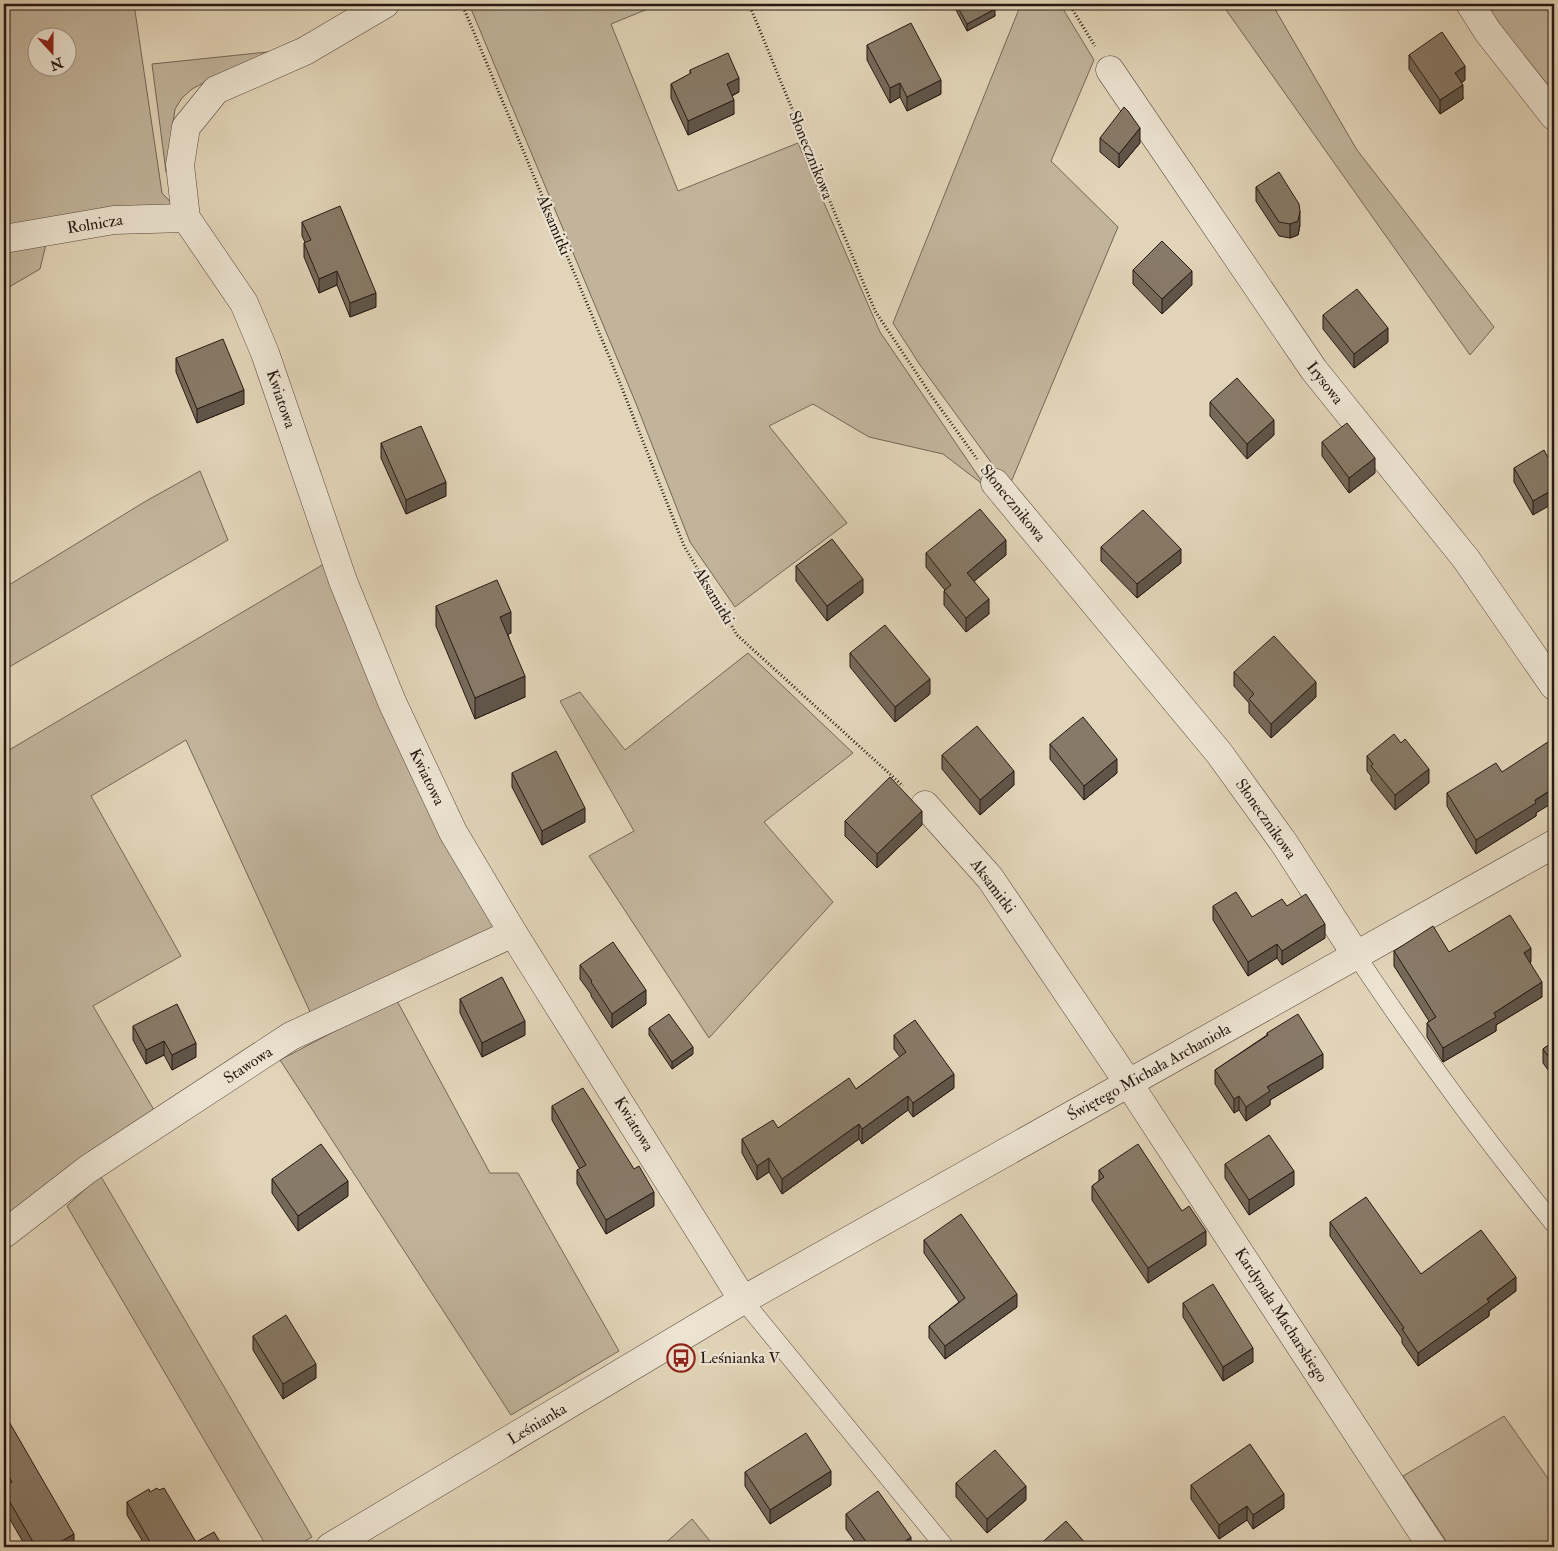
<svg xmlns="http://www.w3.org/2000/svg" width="1558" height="1551" font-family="'IM FELL Double Pica',serif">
	<rect width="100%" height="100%" fill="#e2d4b8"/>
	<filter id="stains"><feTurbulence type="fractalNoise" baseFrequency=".004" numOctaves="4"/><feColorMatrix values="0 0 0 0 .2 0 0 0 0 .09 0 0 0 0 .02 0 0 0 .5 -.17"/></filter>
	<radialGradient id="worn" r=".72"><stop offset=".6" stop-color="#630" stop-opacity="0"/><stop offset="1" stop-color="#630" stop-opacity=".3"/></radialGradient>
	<path fill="#c2b49c" stroke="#746657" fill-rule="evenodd" d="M4 4H134L162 193 186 218 49 232 40 269 4 290ZM38 38H68V68H38Z
		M469 4H660L611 24 678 191 798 143 880 332 985 486 943 454 869 437 813 404 769 426 847 523 735 607 690 542 635 401Z
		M1021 4H1060L1094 60 1051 161 1118 227 1009 487 920 365 893 323Z
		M1220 4H1272L1357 150 1494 327 1470 355 1224 7Z
		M1488 4H1554V101L1482 9Z
		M296 49 209 80 192 89 182 98 175 109 166 172 152 64Z
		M200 471 228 540 4 670V588L146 501Z
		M329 561 513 933 316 1025 186 740 91 796 181 956 93 1006 161 1122 4 1241V753Z
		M748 653 853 753 764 822 833 902 709 1038 589 856 634 831 560 701 580 692 625 750Z
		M396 999 490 1173H518L619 1351 511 1415 280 1060Z
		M100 1175 312 1537 295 1547H267L67 1206Z
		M1504 1416 1554 1487V1547H1450L1403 1476Z
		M692 1519 715 1547H661Z"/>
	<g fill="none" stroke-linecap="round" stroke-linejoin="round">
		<g stroke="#55473c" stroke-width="19">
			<path id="service" d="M1356 955C1418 1048 1484 1138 1554 1224
				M743 1300 945 1547"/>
		</g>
		<g stroke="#55473c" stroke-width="29">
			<path id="minor" d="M385 4 305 51 216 90 186 127 180 165 186 218 244 303 265 353 343 581 392 702 453 832 513 933 743 1300
				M1470 4 1488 32 1554 116
				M1110 70 1314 370 1466 559 1554 686
				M4 239 114 220 186 218
				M995 483 1219 753 1284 843 1356 955
				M925 805 990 878 1129 1084 1432 1547
				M4 1234 88 1169 291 1036 513 933"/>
		</g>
		<g stroke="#55473c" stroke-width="29">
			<path id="tertiary" d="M330 1547 743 1300 1554 844"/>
		</g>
		<path stroke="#261812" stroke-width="3" stroke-dasharray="1 2.5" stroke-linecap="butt" d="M462 4 618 378 684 546 737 635 903 786
			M749 4 875 311 933 398 977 459
			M1069 4 1095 46"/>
		<use href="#service" stroke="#ece3d1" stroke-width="18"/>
		<use href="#minor" stroke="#ece3d1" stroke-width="28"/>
		<use href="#tertiary" stroke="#ece3d1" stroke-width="28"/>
	</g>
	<path fill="#756959" stroke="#261812" d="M955 4H992L995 16 967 31 955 8Z
		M867 45 941 94 907 111 900 97 890 103 867 60Z
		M1409 55 1465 80 1461 83 1463 99 1440 114 1409 69Z
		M690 70 739 92 732 96 734 114 688 135 671 98V84L690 74Z
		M1100 138 1140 143 1119 168 1100 152Z
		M1256 187 1300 225 1298 235 1290 238 1279 236 1256 201Z
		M302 222 376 307 350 317 337 285 319 293 304 257V243L305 242 302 236Z
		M1133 270 1192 285 1162 314 1133 284Z
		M1323 315 1388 342 1354 368 1323 329Z
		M176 358 244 404 197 423 176 372Z
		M1210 402 1274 435 1247 459 1210 416Z
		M1322 442 1375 473 1349 493 1322 456Z
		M381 443 446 496 406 514 381 458Z
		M1514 468 1554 469 1533 515 1514 482Z
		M1101 547 1181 563 1137 598 1101 561Z
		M926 553 1006 555 974 581 989 614 966 632 944 605V591L945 590 926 567Z
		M796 566 863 593 827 621 796 581Z
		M436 606 511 633 508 634 525 697 475 719 436 626Z
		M850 653 930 694 895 722 850 667Z
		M1234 672 1316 697 1271 738 1249 713V703L1234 686Z
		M1401 743 1429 783 1395 810 1371 780V776L1367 771V756Z
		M1050 744 1117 773 1084 800 1050 759Z
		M942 755 1014 785 980 815 942 769Z
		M1502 772 1536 813V816L1476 854 1447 806V793Z
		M512 773 585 822 542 845 512 787Z
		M845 821 922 825 877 868 845 836Z
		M1213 906 1252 917 1287 906 1325 938 1282 965 1277 958 1248 976 1213 920Z
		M1394 951 1449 952 1531 962 1530 963 1542 997 1496 1025V1031L1443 1062 1427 1037V1023L1429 1021 1394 966Z
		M580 965 646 1004 612 1028 591 996V994L580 979Z
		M460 999 525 1035 482 1057 460 1013Z
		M133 1026 196 1057 172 1070 164 1055 146 1064 133 1040Z
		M649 1028 693 1054 672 1069 649 1035Z
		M1267 1033 1323 1068 1270 1100V1105L1246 1121 1239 1110 1234 1113 1215 1084V1070L1267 1035Z
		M894 1035 954 1088 913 1117 908 1110 862 1144 859 1139 782 1194 769 1172 757 1180 742 1153V1139L778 1128 856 1089 900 1057 894 1049Z
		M1554 1041V1078L1543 1063V1049Z
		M552 1106 654 1206 606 1234 577 1184V1170L580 1169 552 1120Z
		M1554 1160V1184L1549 1178V1164Z
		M1225 1164 1294 1185 1249 1215 1225 1178Z
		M1099 1170 1182 1211 1206 1245 1148 1283 1092 1200V1186L1099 1181Z
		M272 1179 348 1196 298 1231 272 1193Z
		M1330 1222 1421 1274 1516 1291 1489 1311V1316L1418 1366 1402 1343V1338L1330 1236Z
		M924 1240 1017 1307 945 1359 929 1338V1326L959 1302 924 1253Z
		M1183 1303 1253 1362 1223 1381 1183 1317Z
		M253 1336 316 1378 283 1399 253 1350Z
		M4 1413 74 1547H26L4 1509Z
		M745 1472 831 1485 770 1524 745 1486Z
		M956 1483 1026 1500 987 1533 956 1497Z
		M1191 1485 1284 1508 1253 1529 1247 1520 1219 1539 1191 1499Z
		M150 1492 196 1542 223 1547H146L127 1515V1502Z
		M846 1514 911 1547H859L846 1529Z"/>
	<path fill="#5f5549" stroke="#261812" d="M995 9V16L967 31V24Z
		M1465 66V80L1455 87V73Z
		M739 78V92L727 98V84Z
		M941 80V94L907 111V97Z
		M900 83V97L890 103V88Z
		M1463 85V99L1440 114V100Z
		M734 100V114L688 135V121Z
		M1140 128V143L1119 168V154Z
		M1300 211V225L1298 235 1290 238V224Z
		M337 271V285L319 293V279Z
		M1192 271V285L1162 314V299Z
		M376 293V307L350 317V303Z
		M1388 328V342L1354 368V354Z
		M244 390V404L197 423V409Z
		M1274 420V435L1247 459V444Z
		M1375 458V473L1349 493V478Z
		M446 482V496L406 514V500Z
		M1554 489V503L1533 515V501Z
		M1006 540V555L967 587V573Z
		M1181 549V563L1137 598V584Z
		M863 579V593L827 621V606Z
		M989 599V614L966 632V618Z
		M511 612V633L500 638V617Z
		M525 676V697L475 719V698Z
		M930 679V694L895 722V707Z
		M1316 682V697L1271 738V724Z
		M1117 759V773L1084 800V786Z
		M1429 769V783L1395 810V795Z
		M1014 771V785L980 815V800Z
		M1554 788V802L1536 813V816L1476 854V840Z
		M585 808V822L542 845V831Z
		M922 811V825L877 868V854Z
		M1325 924V938L1282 965V951Z
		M1277 944V958L1248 976V962Z
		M1531 948V962L1524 967V953Z
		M1542 982V997L1496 1025V1031L1443 1062V1048L1494 1013Z
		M646 990V1004L612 1028V1014Z
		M525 1021V1035L482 1057V1043Z
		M164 1041V1055L146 1064V1050Z
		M196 1043V1057L172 1070V1055Z
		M693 1047V1054L672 1069V1062Z
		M1323 1054V1068L1270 1100V1105L1246 1121V1107L1267 1087Z
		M954 1074V1088L913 1117V1103Z
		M908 1096V1110L862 1144V1129Z
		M1239 1096V1110L1234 1113V1099Z
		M859 1124V1139L782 1194V1179Z
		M769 1158V1172L757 1180V1166Z
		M1294 1171V1185L1249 1215V1200Z
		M348 1181V1196L298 1231V1216Z
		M654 1192V1206L606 1234V1220Z
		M1206 1231V1245L1148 1283V1268Z
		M1516 1277V1291L1489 1311V1316L1418 1366V1353Z
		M1017 1294V1307L945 1359V1346Z
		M1253 1348V1362L1223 1381V1367Z
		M316 1364V1378L283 1399V1384Z
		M831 1471V1485L770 1524V1510Z
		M1026 1486V1500L987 1533V1519Z
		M1284 1494V1508L1253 1529V1515Z
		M1247 1506V1520L1219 1539V1525Z
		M74 1534V1547H51Z
		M911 1537V1547H897Z"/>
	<path fill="#887a68" stroke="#261812" d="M956 4H992L995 9 967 24Z
		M911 23 941 80 907 97 900 83 890 88 867 45Z
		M1442 32 1465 66 1455 73 1463 85 1440 100 1409 55Z
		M728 53 739 78 727 84 734 100 688 121 671 84 691 73 690 70Z
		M1124 107 1128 111 1140 128 1119 154 1100 138Z
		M1279 172 1299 204 1300 211 1298 221 1290 224 1279 222 1256 187Z
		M340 206 376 293 350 303 337 271 319 279 304 243 311 240 302 222Z
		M1162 241 1192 271 1162 299 1133 270Z
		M1357 289 1388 328 1354 354 1323 315Z
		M223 339 244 390 197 409 176 358Z
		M1237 378 1274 420 1247 444 1210 402Z
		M1347 423 1375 458 1349 478 1322 442Z
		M421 426 446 482 406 500 381 443Z
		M1544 450 1554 469V489L1533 501 1514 468Z
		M980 509 1006 540 967 573 989 599 966 618 944 591 951 585 926 553Z
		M1143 510 1181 549 1137 584 1101 547Z
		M832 539 863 579 827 606 796 566Z
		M497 580 511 612 500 617 525 676 475 698 436 606Z
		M885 625 930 679 895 707 850 653Z
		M1274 636 1316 682 1271 724 1249 699 1254 694 1234 672Z
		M1083 717 1117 759 1084 786 1050 744Z
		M977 726 1014 771 980 800 942 755Z
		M1394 734 1401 743 1405 739 1429 769 1395 795 1371 766 1373 764 1367 756Z
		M1554 738V788L1535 800 1536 803 1476 840 1447 793 1496 763 1502 772Z
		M556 751 585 808 542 831 512 773Z
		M890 777 922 811 877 854 845 821Z
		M1236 892 1252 917 1282 899 1287 906 1306 894 1325 924 1282 951 1277 944 1248 962 1213 906Z
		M1510 915 1531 948 1524 953 1542 982 1494 1013 1496 1017 1443 1048 1427 1023 1436 1017 1394 951 1433 926 1449 952Z
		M613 942 646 990 612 1014 591 982 592 981 580 965Z
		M502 977 525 1021 482 1043 460 999Z
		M177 1004 196 1043 172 1055 164 1041 146 1050 133 1026Z
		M669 1014 693 1047 672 1062 649 1028Z
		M1298 1014 1323 1054 1267 1087 1270 1091 1246 1107 1239 1096 1234 1099 1215 1070 1268 1035 1267 1033Z
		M915 1020 954 1074 913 1103 908 1096 862 1129 859 1124 782 1179 769 1158 757 1166 742 1139 773 1120 778 1128 849 1078 856 1089 906 1052 894 1035Z
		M1554 1041V1065L1543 1049Z
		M583 1088 634 1169 639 1166 654 1192 606 1220 577 1170 586 1165 552 1106Z
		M1269 1135 1294 1171 1249 1200 1225 1164Z
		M321 1144 348 1181 298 1216 272 1179Z
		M1138 1144 1182 1211 1189 1206 1206 1231 1148 1268 1092 1186 1104 1177 1099 1170Z
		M1554 1160V1170L1549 1164Z
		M1366 1197 1421 1274 1481 1230 1516 1277 1487 1299 1489 1302 1418 1353 1402 1329 1404 1328 1330 1222Z
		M961 1214 1017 1294 945 1346 929 1326 965 1298 924 1240Z
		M1213 1284 1253 1348 1223 1367 1183 1303Z
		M286 1315 316 1364 283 1384 253 1336Z
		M4 1413 74 1534 51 1547H36L4 1492V1487L12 1482 4 1468Z
		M806 1433 831 1471 770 1510 745 1472Z
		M1250 1444 1284 1494 1253 1515 1247 1506 1219 1525 1191 1485Z
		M995 1450 1026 1486 987 1519 956 1483Z
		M157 1488 159 1490 164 1488 196 1542 214 1532 223 1547H153L127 1502 149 1489 150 1492Z
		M878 1491 911 1537 897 1547H870L846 1514Z
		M1066 1521 1087 1545 1085 1547H1037Z"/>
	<defs>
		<g id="bus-ring" transform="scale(1.4375)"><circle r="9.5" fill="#ece3d1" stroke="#8f2418" stroke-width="1.5"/><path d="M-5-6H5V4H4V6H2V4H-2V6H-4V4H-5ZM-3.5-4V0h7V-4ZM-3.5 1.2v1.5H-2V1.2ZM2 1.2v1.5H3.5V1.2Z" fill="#8f2418"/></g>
	</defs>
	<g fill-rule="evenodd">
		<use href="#bus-ring" x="681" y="1358"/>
	</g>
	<g text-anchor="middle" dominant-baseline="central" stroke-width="4.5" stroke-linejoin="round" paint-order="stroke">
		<g font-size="16" fill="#261812" stroke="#ece3d1">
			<text transform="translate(811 155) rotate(68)">Słonecznikowa</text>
			<text transform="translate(95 224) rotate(-9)">Rolnicza</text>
			<text transform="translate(554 225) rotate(67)">Aksamitki</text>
			<text transform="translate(1325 383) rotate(52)">Irysowa</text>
			<text transform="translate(281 399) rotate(71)">Kwiatowa</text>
			<text transform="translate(1013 503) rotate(51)">Słonecznikowa</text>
			<text transform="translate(714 596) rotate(59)">Aksamitki</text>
			<text transform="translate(427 777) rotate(64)">Kwiatowa</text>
			<text transform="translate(1266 819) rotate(55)">Słonecznikowa</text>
			<text transform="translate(993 886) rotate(53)">Aksamitki</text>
			<text transform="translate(248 1065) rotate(-33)">Stawowa</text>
			<text transform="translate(1149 1072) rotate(-29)">Świętego Michała Archanioła</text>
			<text transform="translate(634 1124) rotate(58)">Kwiatowa</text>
			<text transform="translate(1281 1315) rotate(57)">Kardynała Macharskiego</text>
			<text transform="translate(537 1424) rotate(-31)">Leśnianka</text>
		</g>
		<g font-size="16" fill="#261812" stroke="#ece3d1" text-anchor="start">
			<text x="700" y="1358">Leśnianka V</text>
		</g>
	</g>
	<rect width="1558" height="1551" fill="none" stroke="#e2d4b8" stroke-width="20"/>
	<rect x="5" y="5" width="1548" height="1541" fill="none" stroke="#261812" stroke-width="2.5"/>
	<rect x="10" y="10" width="1538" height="1531" fill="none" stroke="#261812"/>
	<g transform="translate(52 52) rotate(159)"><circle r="24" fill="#ece3d1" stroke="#9d9285"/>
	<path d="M0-4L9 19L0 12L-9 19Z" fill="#8f2418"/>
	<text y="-8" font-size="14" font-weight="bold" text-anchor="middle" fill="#261812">N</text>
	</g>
	<rect width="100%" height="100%" filter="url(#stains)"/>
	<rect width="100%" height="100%" fill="url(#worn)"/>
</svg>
